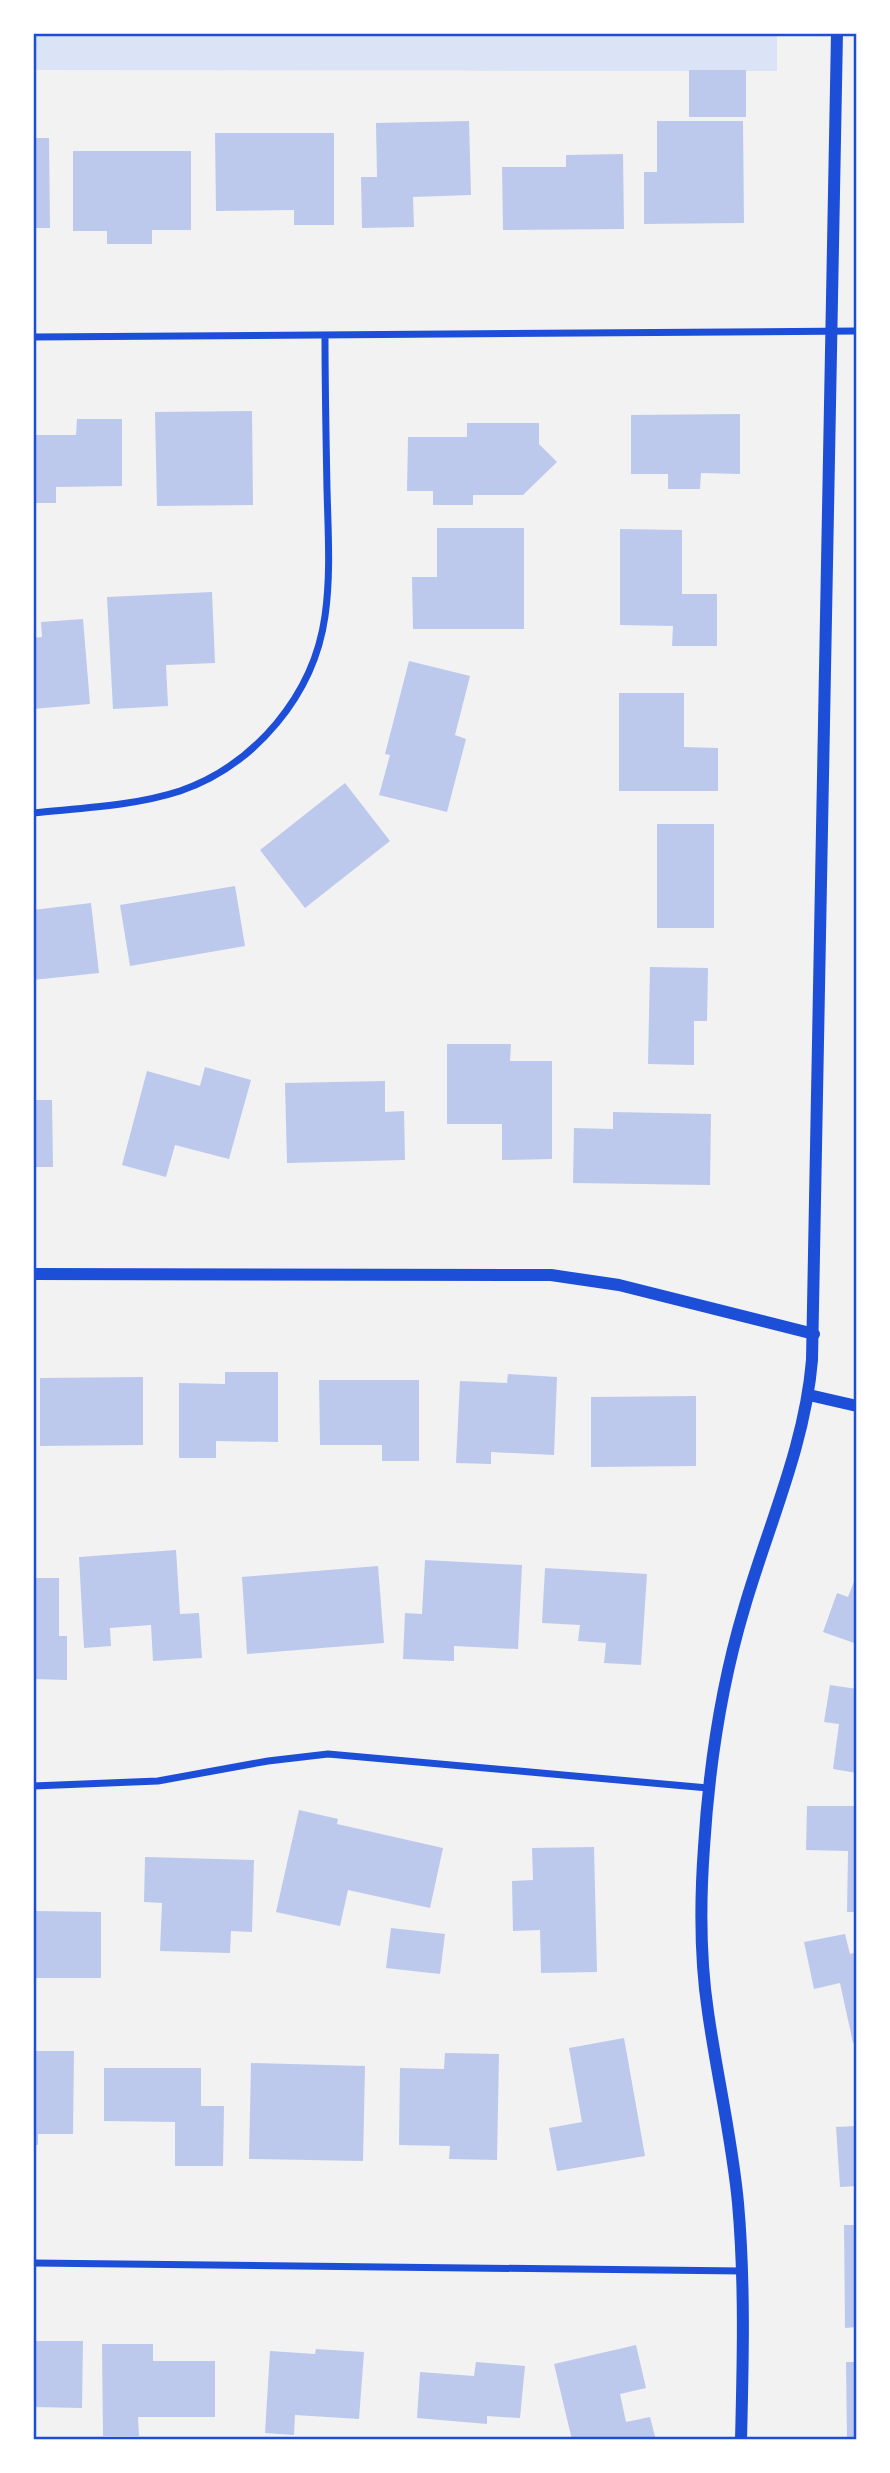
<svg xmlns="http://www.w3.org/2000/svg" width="890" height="2473" font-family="Poppins,sans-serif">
	<rect width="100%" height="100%" fill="#f2f2f2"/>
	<path fill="#dbe4f7" d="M33 33H777V71L33 70Z"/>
	<path fill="#bdc9ec" d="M689 70H746V117H689Z
		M469 121 471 195 413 197 414 227 362 228 361 177H377L376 123Z
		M657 121H743L744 223 644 224V172H657Z
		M215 133H334V225H294V210L216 211Z
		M33 138H49L50 228H33Z
		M73 151H191V230H152V244H107V231H73Z
		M623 154 624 229 503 230 502 167H566V155Z
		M252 411 253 505 157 506 155 412Z
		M740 414V474L701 473 700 489H668V474H631V415Z
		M77 419H122V486L56 487V503H33V435H76Z
		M467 423H539V444L557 462 523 495H473V505H433V491H407L408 437H467Z
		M437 528H524V629H413L412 577H437Z
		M620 529 682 530V594H717V646H672L673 626 620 625Z
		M212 592 215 663 166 665 168 706 113 709 107 597Z
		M83 619 90 704 33 709V638L42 637 41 622Z
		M409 661 470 676 455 735 466 739 447 812 379 795 390 755 385 754Z
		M619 693H684V747L718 748V791H619Z
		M345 783 390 841 305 908 260 850Z
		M657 824H714V928H657Z
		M235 886 245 946 130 966 120 905Z
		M91 903 99 973 33 980V910Z
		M650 967 708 968 707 1021H694V1065L648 1064Z
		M447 1044H511L510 1061H552V1159L502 1160V1124H447Z
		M205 1067 251 1080 229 1159 175 1145 166 1177 122 1165 147 1071 200 1086Z
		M385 1081V1112L404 1111 405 1160 287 1163 285 1083Z
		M33 1100H52L53 1167H33Z
		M613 1112 711 1114 710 1185 573 1183 574 1128 613 1129Z
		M225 1372H278V1442L216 1441V1458H179V1383L225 1384Z
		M508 1374 557 1377 554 1455 491 1452V1464L456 1463 460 1381 507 1383Z
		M143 1377V1445L40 1446V1378Z
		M319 1380H419V1461H382V1445H320Z
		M696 1396V1466L591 1467V1397Z
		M176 1550 180 1614 199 1613 202 1658 153 1661 151 1625 110 1628 111 1646 84 1648 79 1557Z
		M425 1560 522 1565 518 1649 454 1646V1661L403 1659 405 1613 422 1614Z
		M378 1566 384 1643 247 1654 242 1577Z
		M545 1568 647 1574 641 1665 604 1663 606 1643 578 1641 580 1625 542 1623Z
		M857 1574V1644L823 1632 837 1593 848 1597Z
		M33 1578H59V1636H67V1680L33 1679Z
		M830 1685 857 1689V1773L833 1769 839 1724 824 1722Z
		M807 1806H857V1912H847L848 1851 806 1850Z
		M299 1810 338 1819 337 1824 443 1848 430 1908 348 1890 340 1926 276 1912Z
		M594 1847 597 1972 541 1973 540 1930 513 1931 512 1881 533 1880 532 1848Z
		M145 1857 254 1860 252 1932 231 1931 230 1953 160 1951 162 1903 144 1902Z
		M33 1877H36V1911L101 1912V1978H33Z
		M391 1928 445 1934 440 1974 386 1968Z
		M845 1934 850 1954 857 1952V2042L853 2043 840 1983 814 1989 804 1942Z
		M624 2038 645 2156 557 2171 549 2128 582 2122 569 2048Z
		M33 2051H74L73 2134H38V2145H33Z
		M445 2053 499 2054 497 2160 449 2159 450 2146 399 2145 400 2068 444 2069Z
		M251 2063 365 2066 363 2161 249 2159Z
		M104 2068H201V2106H224L223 2166H175V2122L104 2121Z
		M857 2126V2186L840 2187 836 2127Z
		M844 2225H857V2327L845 2328Z
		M33 2341H83L82 2408 33 2407Z
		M102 2344H153V2361H215V2417H138L139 2436H103Z
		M636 2345 646 2388 620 2394 626 2422 650 2417 656 2440H572L554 2364Z
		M316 2349 364 2352 359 2419 295 2415 294 2435 265 2433 270 2351 315 2354Z
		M476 2362 525 2366 520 2418 487 2416V2424L417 2418 420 2372 474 2376Z
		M846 2362H857V2440H847Z"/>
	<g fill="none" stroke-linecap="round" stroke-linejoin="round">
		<path stroke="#1d4ed8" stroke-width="7" d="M33 337 857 331
			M33 813C81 808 134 806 180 791 255 765 314 695 325 616 331 574 328 531 327 489 326 438 325 387 325 335
			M33 1786 158 1781 268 1761 328 1754 708 1788
			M33 2263 742 2271"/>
		<path stroke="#1d4ed8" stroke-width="12" d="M33 1274 551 1275 619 1285 814 1334
			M809 1395 857 1406
			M741 2440C743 2361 745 2282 738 2203 732 2139 717 2076 708 2012 700 1959 700 1902 704 1847 709 1767 721 1686 744 1609 768 1526 805 1446 812 1360L837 33"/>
	</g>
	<rect width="890" height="2473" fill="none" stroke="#ffffff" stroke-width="70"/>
	<rect x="35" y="35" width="820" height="2403" fill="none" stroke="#1d4ed8" stroke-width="2.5"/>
</svg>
